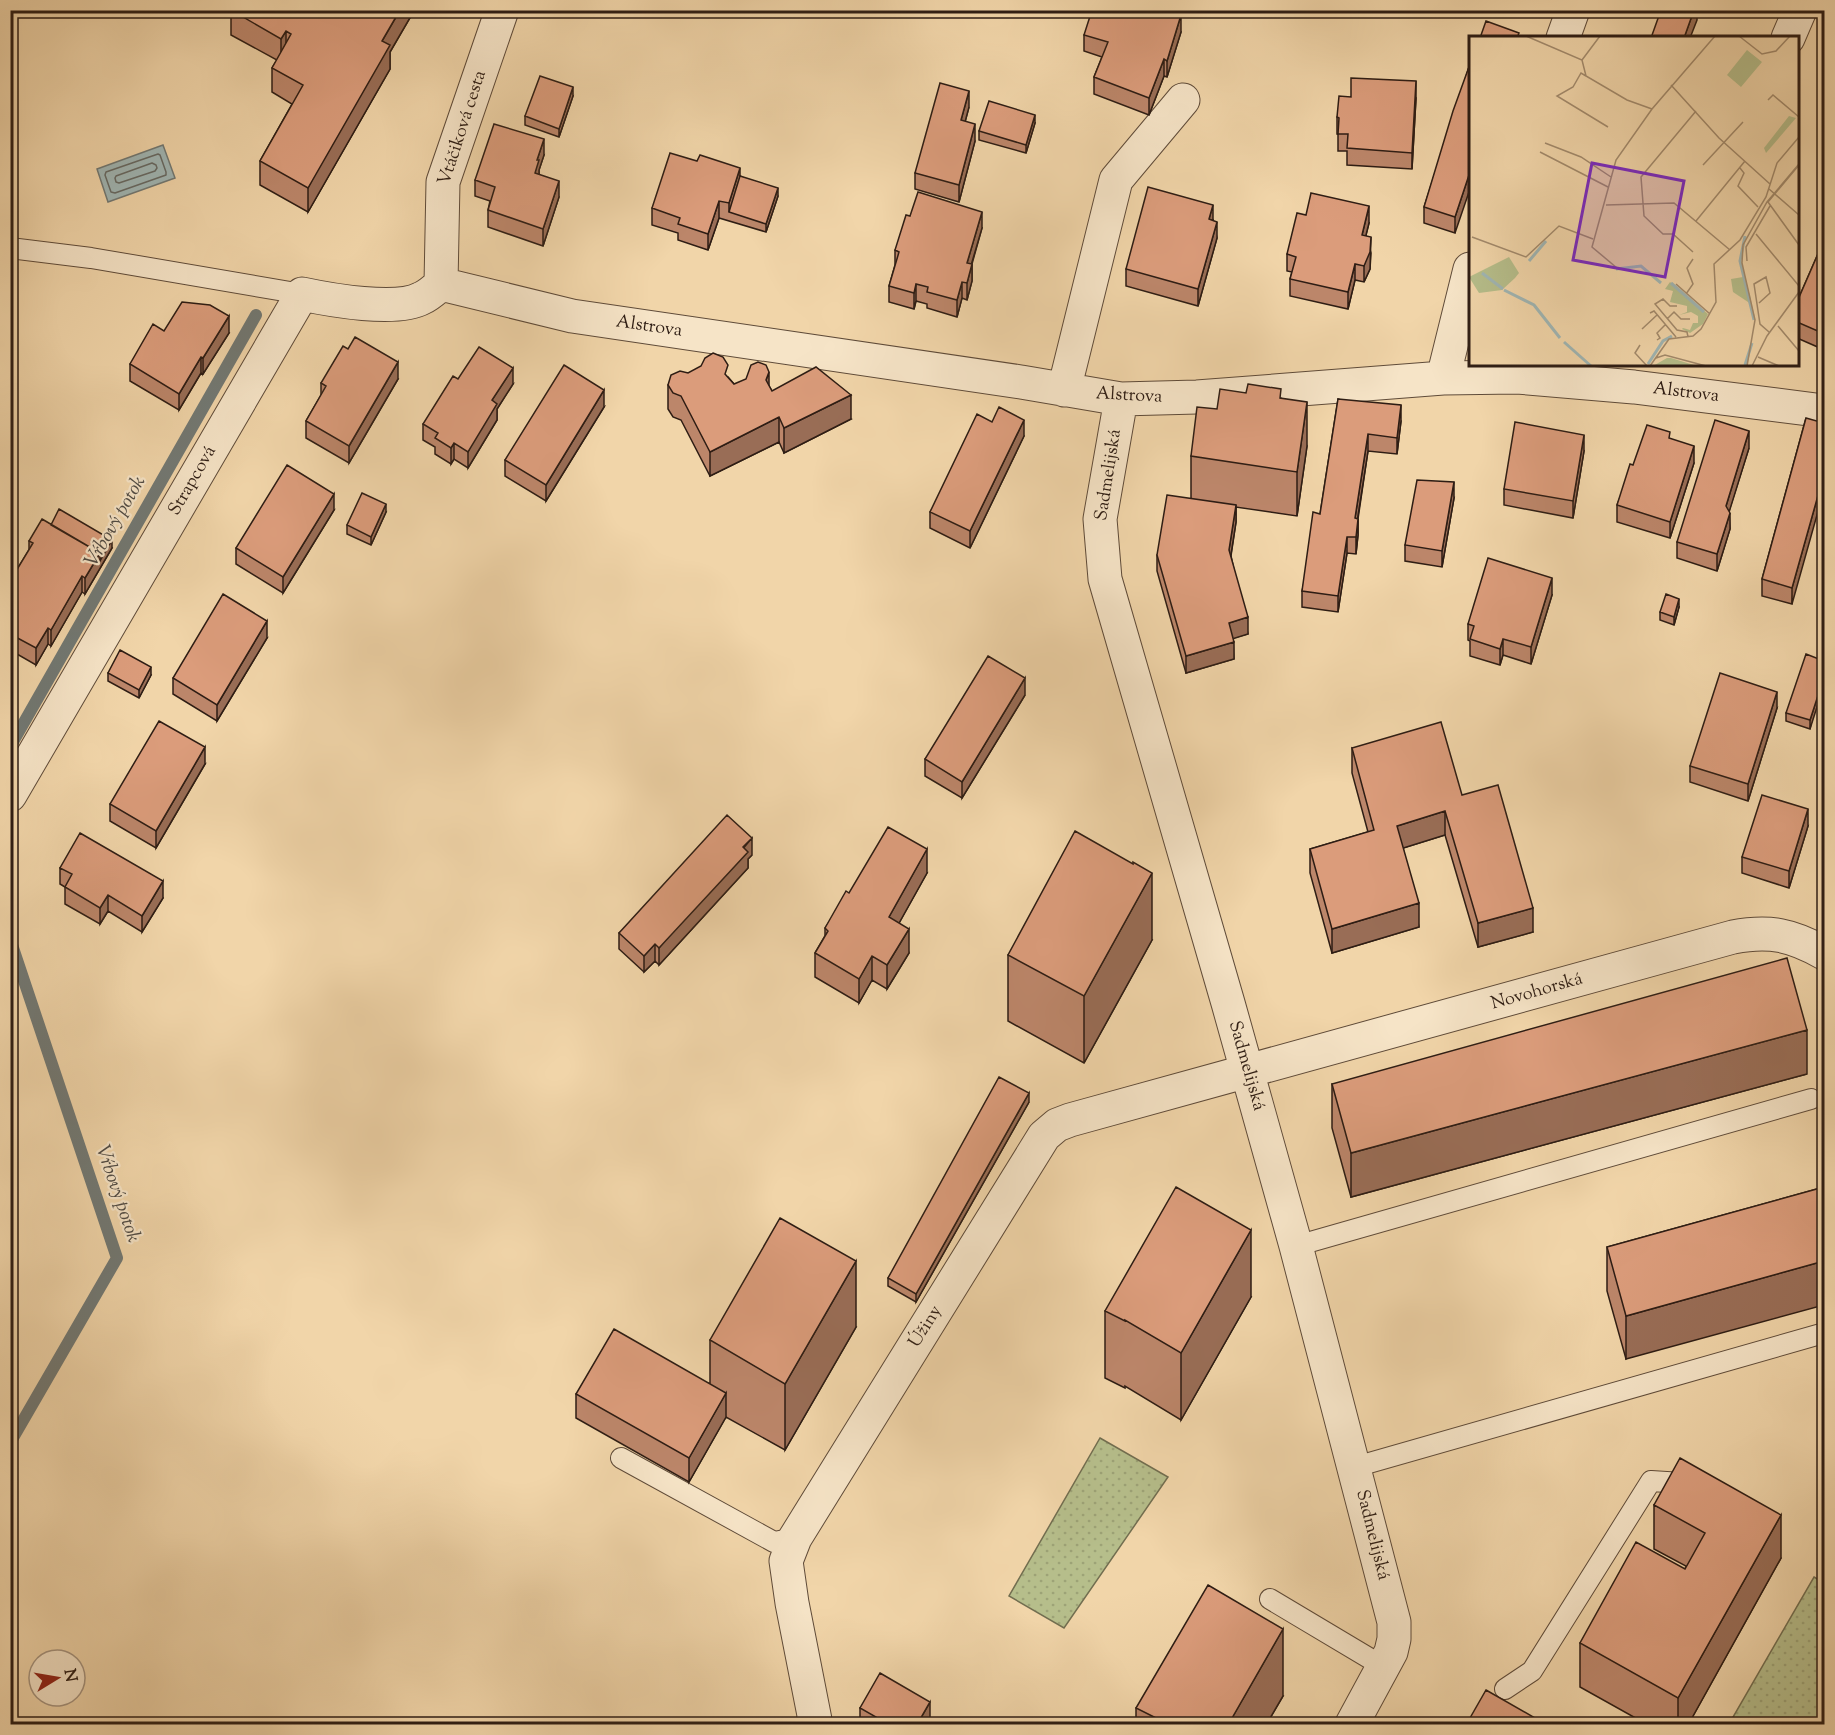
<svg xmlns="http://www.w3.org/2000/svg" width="1835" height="1735" font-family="'Sorts Mill Goudy',serif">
	<defs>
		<pattern id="park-dots" width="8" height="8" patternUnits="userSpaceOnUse" patternTransform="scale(1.5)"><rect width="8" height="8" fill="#b6be8b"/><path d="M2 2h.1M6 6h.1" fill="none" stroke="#9da377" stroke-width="1.8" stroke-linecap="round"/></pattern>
	</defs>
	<rect width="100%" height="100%" fill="#f1d5a9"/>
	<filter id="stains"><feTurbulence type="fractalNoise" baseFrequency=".00333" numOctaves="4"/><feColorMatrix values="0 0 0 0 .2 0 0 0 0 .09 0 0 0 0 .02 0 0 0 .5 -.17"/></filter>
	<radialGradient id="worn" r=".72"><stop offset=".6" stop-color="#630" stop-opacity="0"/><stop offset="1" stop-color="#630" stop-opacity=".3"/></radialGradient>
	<path fill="url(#park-dots)" stroke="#726e50" stroke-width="1.5" d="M1100 1438 1168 1477 1064 1628 1009 1596Z
		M1814 1577 1824 1583V1724H1729Z"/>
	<path fill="#a0b6b4" stroke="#727974" stroke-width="1.5" d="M163 145 175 178 108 202 97 169Z"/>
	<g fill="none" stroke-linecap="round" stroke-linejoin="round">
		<path stroke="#676a64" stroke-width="1.5" d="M158 154 160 155 166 172V175L115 193 111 192 105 175 106 172Z
			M152 163 156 165 157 168 155 171 119 183 116 182 115 178 116 176Z"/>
		<path stroke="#727974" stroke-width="12" d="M10 747 256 315
			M10 939 117 1258 10 1443"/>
		<g stroke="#5f4b39" stroke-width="22">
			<path id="service" d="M10 248 91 258 302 294
				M1296 1246 1811 1099
				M621 1458 774 1542 795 1538
				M1355 1467 1824 1333
				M1270 1599 1384 1667
				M1505 1689 1532 1671 1651 1481 1682 1483"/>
		</g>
		<g stroke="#5f4b39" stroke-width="35">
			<path id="minor" d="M1563 38 1573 10
				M1788 38 1800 10
				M441 284 572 316 1021 382 1121 399 1197 397 1443 378 1517 377 1634 387 1824 411
				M441 284 443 182 502 10
				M1443 378 1470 269
				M1064 390 1116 180 1183 100
				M1121 399 1100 519 1105 579 1228 1003 1296 1246 1394 1622V1639L1391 1652 1352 1724
				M10 795 302 294C330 300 397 312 422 298 429 295 435 289 441 284
				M812 1724 815 1720 792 1603 786 1561 795 1538 1044 1136 1057 1125 1070 1120 1733 937C1770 930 1792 935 1824 953"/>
		</g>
		<use href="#service" stroke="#f6e4c7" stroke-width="20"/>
		<use href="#minor" stroke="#f6e4c7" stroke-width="33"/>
	</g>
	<path fill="#bc866a" stroke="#2e1d14" stroke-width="1.5" d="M231 10H411V16L390 52V69L308 212 260 185V161L292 104 272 92V68L277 60 231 35Z
		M1181 32 1167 77 1164 76 1149 115 1094 94V77L1102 57 1084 51V35Z
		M1470 64 1455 233 1424 223V207Z
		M1824 86V114L1820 112V96Z
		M573 96 559 137 525 125V116Z
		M1351 97 1416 98 1412 169 1347 165V151H1338V134H1337V117Z
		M969 107 965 122 975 141 959 202 915 189V173Z
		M1035 123 1026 153 979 140V131Z
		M544 155 539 170V174L559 197 543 246 488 227V210L490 201 475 196V180Z
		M740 176 778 196 766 232 719 218 708 250 678 240V233L652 225V208Z
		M1213 220 1217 238 1198 306 1126 286V269Z
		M1369 223 1366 235 1371 253 1370 269 1364 282 1355 280 1348 309 1290 296V279L1292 272 1287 271V254Z
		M982 228 972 264V281L967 300 962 298 957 317 927 308V304L916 301 914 309 889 302V286L895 265V250Z
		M1824 240 1820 348 1797 338V302Z
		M1470 311V334L1469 333V317Z
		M164 331 229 333 203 374 201 373 179 410 130 381V364Z
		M688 373 728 377 734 384 769 386 772 391 851 419 784 453 779 442 710 476 681 420 673 417 668 409V385Z
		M398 379 349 463 306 438V421L321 395V383Z
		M513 384 497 409V420L468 468 454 459 451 464 435 454V447L423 440V424Z
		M1281 398 1307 446 1297 516 1236 507V522L1231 556 1248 634 1233 638 1234 659 1186 673 1157 571V555L1191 499V456L1217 409Z
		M1338 399 1401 421 1397 454 1368 451 1358 519V535L1356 554 1347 553 1338 612 1302 607V591L1320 514Z
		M604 407 546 501 505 476V460Z
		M1806 418 1792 604 1762 596V579Z
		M992 422 1024 436 970 548 930 528V512Z
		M1670 439 1694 463 1670 538 1617 522V505L1633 465Z
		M1749 448 1729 511 1730 529 1717 571 1677 558V542Z
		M1584 451 1573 518 1504 505V489Z
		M1454 498 1442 567 1405 561V545Z
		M334 510 283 593 236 564V548Z
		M386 512 371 545 347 534V525Z
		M29 541 112 548 85 594 82 592 51 646 48 644 36 665 10 650V581L29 550Z
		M1552 595 1531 664 1503 655 1500 665 1470 656V641L1468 640V624Z
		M1679 607 1674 625 1660 620V612Z
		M267 638 217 721 173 694V678Z
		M1824 661 1810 729 1786 721V713Z
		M108 673 151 675 139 698 108 681Z
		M1025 695 962 798 925 776V759Z
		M1777 708 1748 801 1690 782V766Z
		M1352 748 1462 795 1533 932 1478 947 1445 835 1403 848 1419 927 1332 953 1310 873V849L1368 832 1352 773Z
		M205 764 156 848 110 821V804Z
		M1808 826 1789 888 1742 873V857Z
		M752 855 748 859V868L659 965 655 961 644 972 619 949V933Z
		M60 868 163 898 142 932 108 911 100 924 65 904V887L60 884Z
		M927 873 899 923 909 953 887 989 872 980 859 1003 815 977V953L825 936V928L849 893Z
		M1152 940 1084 1063 1008 1021V955Z
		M1807 1074 1351 1197 1332 1128V1084Z
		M1029 1102 916 1302 888 1286V1278Z
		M1824 1187 1626 1359 1607 1291V1247Z
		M1251 1297 1181 1420 1125 1386V1388L1105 1378V1311Z
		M856 1327 785 1450 726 1417 689 1482 576 1418V1394L710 1383V1340Z
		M1654 1505 1781 1558 1688 1725H1648L1580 1687V1643L1685 1569 1686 1566 1654 1549Z
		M1283 1696 1266 1725H1136V1708Z
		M860 1708 930 1719 927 1725 860 1724Z"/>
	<path fill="#996d56" stroke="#2e1d14" stroke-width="1.5" d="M400 10H411V16L390 52V69L308 212V188L382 41Z
		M1694 10H1697V20L1690 38H1684Z
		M1181 15V32L1167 77V61Z
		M286 31V55L281 63V39Z
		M1164 59V76L1149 115V98Z
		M1416 81V98L1412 169V153Z
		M573 87V96L559 137V129Z
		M969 91V107L961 137V120Z
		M1035 115V123L1026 153V145Z
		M975 124V141L959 202V185Z
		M544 139V155L539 170V177L535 173 537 160Z
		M740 168V184L729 212V203Z
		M1470 172V189L1455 233V217Z
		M559 181V197L543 246V229Z
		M778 188V196L766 232V224Z
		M719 201V218L708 250V234Z
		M1213 205V221L1209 219Z
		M1369 206V223L1362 251V235Z
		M982 212V228L967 279V263Z
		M1217 222V238L1198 306V289Z
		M1371 237 1370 269 1364 282V266Z
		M972 264V281L967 300V283Z
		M1355 264V280L1348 309V292Z
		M1799 267V284L1797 286V270Z
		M962 282V298L957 317V300Z
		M916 284V301L914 309V293Z
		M229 316V333L203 374V358Z
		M1824 321V337L1820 348V332Z
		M201 357V373L179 410V394Z
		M398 362V379L349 463V446Z
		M513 368V384L497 409V420L468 468V452L492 400Z
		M769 372V396L766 380Z
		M604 390V407L546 501V485Z
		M851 395V419L784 453V428Z
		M1307 402V446L1297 516V472Z
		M1401 405V421L1397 454V438Z
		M779 417V442L710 476V452Z
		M1024 420V436L970 548V531Z
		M1749 431V448L1726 522V506Z
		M1368 434V451L1355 535V518Z
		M1584 435V451L1573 518V501Z
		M454 443V459L451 464V448Z
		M1694 446V463L1670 538V522Z
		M1824 474V490L1792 604V588Z
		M1454 482V498L1442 567V551Z
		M334 494V510L283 593V577Z
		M386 504V512L371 545V537Z
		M1236 505V522L1229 567V550Z
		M1730 513V529L1717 571V554Z
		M1358 519V535L1356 554V537Z
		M1347 537V553L1338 612V596Z
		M112 540V548L85 594V578L100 553Z
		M82 576V592L51 646V630Z
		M1552 578V595L1531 664V647Z
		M1679 599V607L1674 625V617Z
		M1248 617V634L1229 640V623Z
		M267 621V638L217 721V705Z
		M48 628V644L36 665V648Z
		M1503 639V655L1500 665V649Z
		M1234 642V659L1186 673V656Z
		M151 667V675L139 698V690Z
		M1824 677V685L1810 729V720Z
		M1025 678V695L962 798V782Z
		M1777 692V708L1748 801V784Z
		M205 747V764L156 848V831Z
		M1808 809V826L1789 888V871Z
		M1445 811V835L1397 850V826Z
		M752 838V855L748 859V868L659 965V948Z
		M927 849V873L889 941V917Z
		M1152 873V940L1084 1063V996Z
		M163 881V898L142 932V916Z
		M108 895V911L100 924V908Z
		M1419 903V927L1332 953V929Z
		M1533 908V932L1478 947V923Z
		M909 929V953L887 989V965Z
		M655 944V961L644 972V956Z
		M872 956V980L859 1003V979Z
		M1807 1030V1074L1351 1197V1153Z
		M1029 1093V1102L916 1302V1294Z
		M1251 1230V1297L1181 1420V1353Z
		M856 1261V1327L785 1450V1384Z
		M1824 1261V1305L1626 1359V1316Z
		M726 1393V1417L689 1482V1458Z
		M1781 1515V1558L1688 1725H1678V1698Z
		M1283 1629V1696L1266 1725H1228Z
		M930 1702V1719L927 1725H919V1721Z"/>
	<path fill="#db9c7b" stroke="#2e1d14" stroke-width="1.5" d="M400 10 382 41 390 45 308 188 260 161 303 85 272 68 291 34 286 31 281 39 231 10Z
		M1092 10H1164L1181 15 1167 61 1164 59 1149 98 1094 77 1108 42 1084 35Z
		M1661 10H1694L1684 38H1651Z
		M1486 21 1519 33 1517 38H1480Z
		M1470 64V172L1455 217 1424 207 1453 111Z
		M540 76 573 87 559 129 525 116Z
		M1351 78 1416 81 1412 153 1347 148 1348 134H1338L1339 118 1337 117 1339 96 1351 97Z
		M940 83 969 91 961 120 975 124 959 185 915 173Z
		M1824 86V98L1820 96Z
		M989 101 1035 115 1026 145 979 131Z
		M494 124 544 139 537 160H539L535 173 559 181 543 229 488 210 495 187 475 180Z
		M670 153 697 161 700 155 740 168 729 203 719 201 708 234 678 224 680 218 652 208Z
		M740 176 778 188 766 224 729 212Z
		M1148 187 1213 205 1209 219 1217 222 1198 289 1126 269Z
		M918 192 982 212 967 263 972 264 967 283 962 282 957 300 927 292 928 287 916 284 914 293 889 286 899 252 895 250 906 215 910 216Z
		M1311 193 1369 206 1362 235 1371 237 1370 252 1364 266 1355 264 1348 292 1290 279 1296 257 1287 254 1297 213 1306 215Z
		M1824 240V321L1820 332 1797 322V302Z
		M182 302 210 305 229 316 203 358 201 357 179 394 130 364 153 324 164 331Z
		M355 337 398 362 349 446 306 421 326 386 321 383 343 346 348 349Z
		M479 347 513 368 492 400 497 404 468 452 454 443 451 448 435 438 438 433 423 424 453 376 458 379Z
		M713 353 723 357 728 365 725 374 734 384 746 379 751 365 758 362 766 365 769 372 766 380 772 391 816 367 851 395 784 428 779 417 710 452 681 396 673 393 668 385 671 375 680 371 688 373 701 366 705 358Z
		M564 365 604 390 546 485 505 460Z
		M1248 384 1281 389 1280 398 1307 402 1297 472 1191 456 1197 407 1217 409 1220 389 1246 393Z
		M1338 399 1401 405 1397 438 1368 434 1355 518 1358 519 1356 537H1347L1338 596 1302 591 1313 512 1320 514Z
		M999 407 1024 420 970 531 930 512 977 414 992 422Z
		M1806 418 1824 423V474L1792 588 1762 579Z
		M1715 420 1749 431 1726 506 1730 513 1717 554 1677 542Z
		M1515 422 1584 435 1573 501 1504 489Z
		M1647 425 1670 432 1669 438 1694 446 1670 522 1617 505 1630 464 1633 465Z
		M287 465 334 494 283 577 236 548Z
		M1417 480 1454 482 1442 551 1405 545Z
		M362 493 386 504 371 537 347 525Z
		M1167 495 1236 505 1229 550 1248 617 1229 623 1234 642 1186 656 1157 555Z
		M59 509 112 540 100 561V553L51 525Z
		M42 519 100 553 85 578 82 576 51 630 48 628 36 648 10 634V581L33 543 29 541Z
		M1488 558 1552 578 1531 647 1503 639 1500 649 1470 639 1474 626 1468 624Z
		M223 594 267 621 217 705 173 678Z
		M1666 594 1679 599 1674 617 1660 612Z
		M120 650 151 667 139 690 108 673Z
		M1806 654 1824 661V677L1810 720 1786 713Z
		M988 656 1025 678 962 782 925 759Z
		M1720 673 1777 692 1748 784 1690 766Z
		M159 721 205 747 156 831 110 804Z
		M1441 722 1462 795 1498 785 1533 908 1478 923 1445 811 1397 826 1419 903 1332 929 1310 849 1374 830 1352 748Z
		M1762 795 1808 809 1789 871 1742 857Z
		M727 815 752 838 743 847 748 852 659 948 655 944 644 956 619 933Z
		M888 827 927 849 889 917 909 929 887 965 872 956 859 979 815 953 828 931 825 928 846 891 849 893Z
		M1075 831 1133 864V862L1152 873 1084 996 1008 955Z
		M80 833 163 881 142 916 108 895 100 908 65 887 72 874 60 868Z
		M1787 958 1807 1030 1351 1153 1332 1084Z
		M999 1077 1029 1093 916 1294 888 1278Z
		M1176 1187 1251 1230 1181 1353 1125 1320V1321L1105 1311Z
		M1824 1187V1261L1626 1316 1607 1247Z
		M780 1218 856 1261 785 1384 710 1340Z
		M614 1329 726 1393 689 1458 576 1394Z
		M1680 1458 1781 1515 1678 1698 1580 1643 1636 1542 1685 1569 1705 1533 1654 1505Z
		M1208 1585 1283 1629 1228 1725H1167L1156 1718 1136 1708Z
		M880 1673 930 1702 919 1721 924 1725H872L876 1717 860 1708Z
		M1486 1690 1542 1722 1541 1725H1466Z"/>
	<g text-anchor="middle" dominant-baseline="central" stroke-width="4.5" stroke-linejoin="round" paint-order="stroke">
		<g font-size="18" fill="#2e1d14" stroke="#f6e4c7">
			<text transform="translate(463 128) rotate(-72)">Vtáčiková cesta</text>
			<text transform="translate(649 327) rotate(8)">Alstrova</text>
			<text transform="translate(1686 393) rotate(7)">Alstrova</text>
			<text transform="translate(1129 396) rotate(3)">Alstrova</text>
			<text transform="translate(1109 475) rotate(-81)">Sadmelijská</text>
			<text transform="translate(193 481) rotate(-60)">Strapcová</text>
			<text transform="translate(1537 992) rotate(-16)">Novohorská</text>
			<text transform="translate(1246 1066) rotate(74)">Sadmelijská</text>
			<text transform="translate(926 1327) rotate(-58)">Úžiny</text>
			<text transform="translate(1372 1535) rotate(76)">Sadmelijská</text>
		</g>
		<g font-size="20" font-style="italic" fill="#504b44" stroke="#f6e4c7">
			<text transform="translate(116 522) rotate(-60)">Vŕbový potok</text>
			<text transform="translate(117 1194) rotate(71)">Vŕbový potok</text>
		</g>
	</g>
	<g transform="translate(1469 36)">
		<rect width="330" height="330" fill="#f1d5a9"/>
		<path d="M40 221 50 237 46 242 33 254 10 257 0 241ZM201 246 239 278 234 288 221 297 213 293 214 292 221 294 224 287H229V280L222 276 210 279 218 276V270L201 266 204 255 196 253Z" fill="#b6be8b"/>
		<path d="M320 80 327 82 297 117 295 112ZM274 241 281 259 282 268 264 256 262 243Z" fill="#b6be8b"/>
		<path d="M278 14 293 26 272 51 258 39ZM198 322H202L228 330H184Z" fill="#b6be8b"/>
		<path fill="none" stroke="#a0b6b4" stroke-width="3" d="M276 200 271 225 285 284M60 225 77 205M147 233 172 230 192 247M13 237 34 253M202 247 235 276M35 254 65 269 91 302M95 306 122 330M179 328 194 305 203 300M276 329 283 307"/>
		<path fill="none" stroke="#a38b6d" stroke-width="1.5" d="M57 0 113 24 117 40 158 64 183 73M270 0 293 18 307 15 321 0M113 24 131 0M117 40 112 37 104 51 88 60 139 91M202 49 250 102 301 148M299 64 304 59 330 81M76 107 112 121 142 141M71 116 139 151M234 129 274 86M330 129 299 166 330 209M271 132 275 137 269 150 289 171M300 153 330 179M137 169 205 167 261 214M227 185 276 125M287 198 330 250M3 201 57 221 90 190 124 203M224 216 204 198H194L175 180 172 141 227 75M278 225 277 211 301 170M148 232 123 211 147 124 183 73 246 0M207 248 241 278M217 258 224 248 218 232 224 223M290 267 301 257 297 241 285 248 291 288 300 296M208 270H201L194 263 186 268 208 294 218 296 219 301M181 277 185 275 207 301M198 283 205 276 212 283H221M309 290 330 315M173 293 188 279M188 304 191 302 188 297 197 288M171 309 166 317 178 330M289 321 310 330M187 322 196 319 237 330M181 330 200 303 224 300 232 293 247 266 245 228 271 204 297 161 308 127 330 101M278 330 286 284 273 227 274 209 298 166 330 128M283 330 298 300 330 256"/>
		<path fill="#7b2cbf" fill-opacity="0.15" stroke="#7b2cbf" stroke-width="3" d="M123 127 215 145 196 241 104 224Z"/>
		<rect width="330" height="330" fill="none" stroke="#2e1d14" stroke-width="3"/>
	</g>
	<rect width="1835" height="1735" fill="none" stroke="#f1d5a9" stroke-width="36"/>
	<rect x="12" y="12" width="1811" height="1711" fill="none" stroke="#2e1d14" stroke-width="3"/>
	<rect x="18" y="18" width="1799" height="1699" fill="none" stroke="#2e1d14" stroke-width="1.5"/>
	<g transform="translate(57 1678) rotate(79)"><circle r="28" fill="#f6e4c7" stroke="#a6947f" stroke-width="1.5"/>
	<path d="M0-4.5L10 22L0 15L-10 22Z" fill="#8f2418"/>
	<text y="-9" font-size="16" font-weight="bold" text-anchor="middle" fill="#2e1d14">N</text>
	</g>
	<rect width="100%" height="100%" filter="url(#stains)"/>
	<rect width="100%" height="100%" fill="url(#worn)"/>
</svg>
